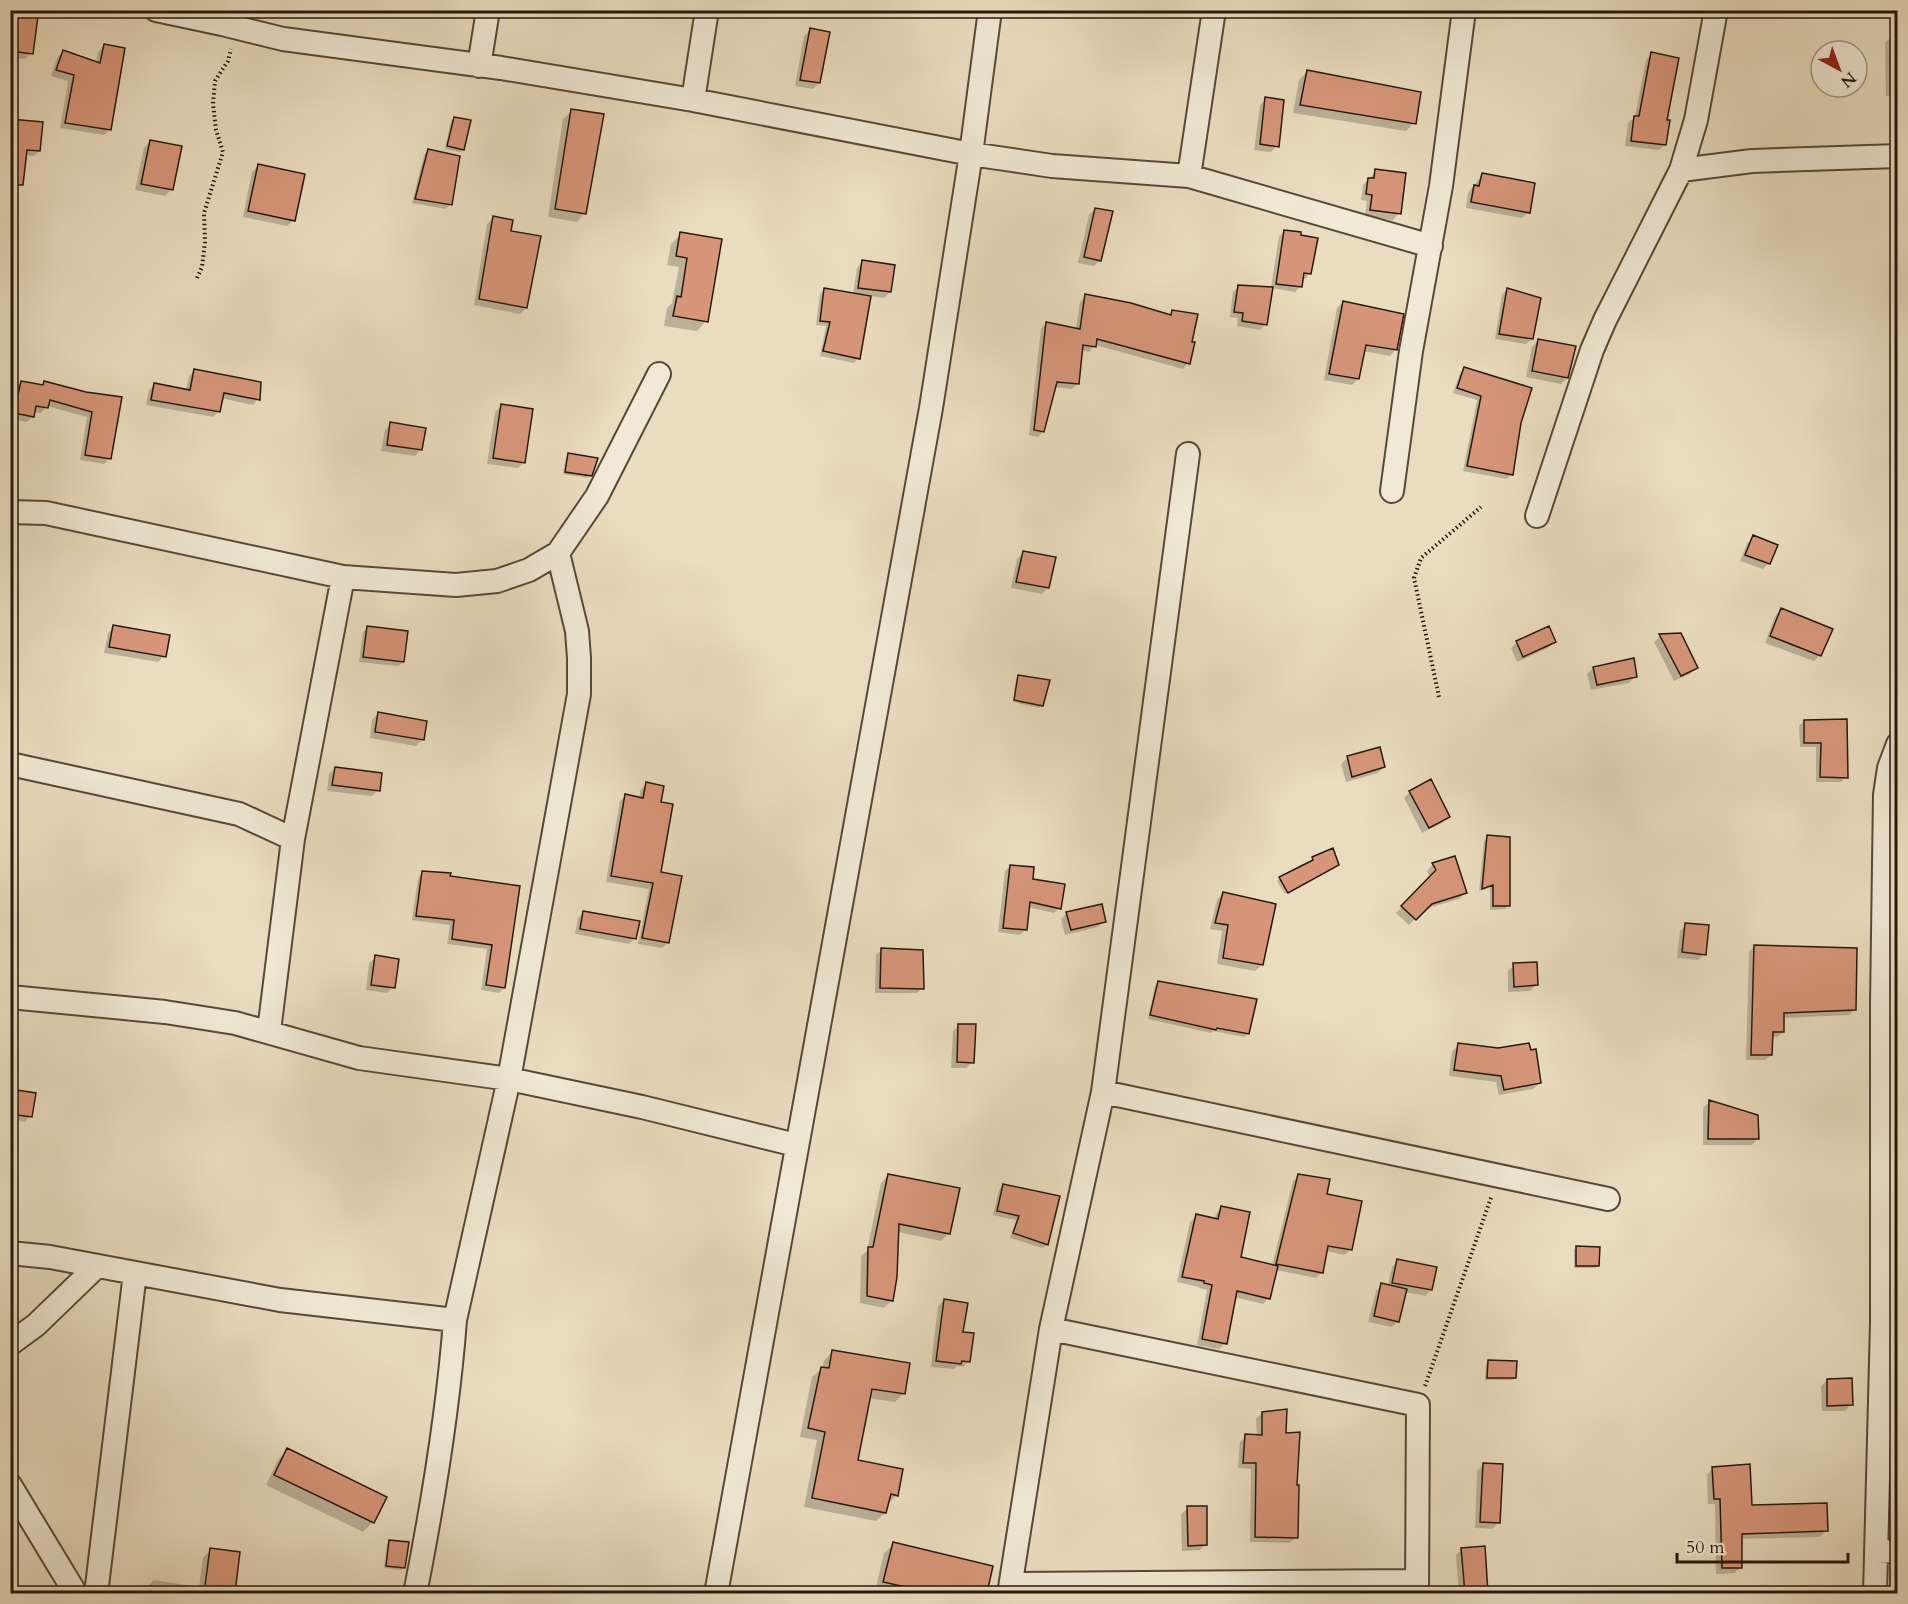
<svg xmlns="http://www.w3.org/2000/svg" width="1908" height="1604" font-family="Cardo,serif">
	<rect width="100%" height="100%" fill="#eaddbf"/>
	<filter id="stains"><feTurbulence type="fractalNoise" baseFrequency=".00333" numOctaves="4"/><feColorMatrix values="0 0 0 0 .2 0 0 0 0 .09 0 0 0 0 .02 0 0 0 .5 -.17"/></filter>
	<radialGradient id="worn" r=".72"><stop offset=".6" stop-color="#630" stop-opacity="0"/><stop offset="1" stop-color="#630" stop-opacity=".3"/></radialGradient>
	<path fill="#0003" d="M10 13 31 53 25 59 10 57Z
		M810 30 819 83 813 89 795 86 804 36Z
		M1898 36V96H1886L1885 43 1891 37Z
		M104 46 110 129 104 135 60 128 68 81 51 76 57 58 63 52 96 63 98 52Z
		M1652 54 1665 121V144L1659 150 1625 146 1628 123 1635 117 1646 60Z
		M1307 72 1414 123 1406 131 1293 113 1299 80Z
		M1266 99 1277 146 1271 152 1254 150 1260 105Z
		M572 111 585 213 577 222 548 217 563 119Z
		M454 118 463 149 460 152 445 149 451 121Z
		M10 120 39 151 34 156 22 155Z
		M150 141 180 147 171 190 165 196 135 190 144 148Z
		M428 150 450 204 446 209 412 203 424 155Z
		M258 166 294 220 287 226 243 217 252 172Z
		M1376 171 1399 213 1393 220 1365 216 1367 201 1361 200 1363 185Z
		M1482 175 1529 212 1522 218 1466 208 1468 193Z
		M1095 209 1100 260 1094 266 1078 263 1089 215Z
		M493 218 510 232 526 308 520 314 474 305 487 224Z
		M1285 231 1310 273 1305 279 1302 278 1300 287 1295 292 1271 288 1279 236Z
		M681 234 706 321 697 331 664 326 667 308 672 303 679 267 667 265 671 244Z
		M863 261 890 292 884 298 870 296 858 358 854 363 820 356 826 326 816 325 820 294 825 289 853 294 857 268Z
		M1239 286 1265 324 1260 330 1237 326 1238 318 1230 317 1233 292Z
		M1507 289 1532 339 1526 344 1495 339 1502 295Z
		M1086 296 1168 316 1173 311 1188 363 1183 369 1095 345 1089 352 1081 350 1077 384 1072 389 1054 387 1043 431 1038 437 1029 435 1041 329 1046 323 1076 329 1080 302Z
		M1343 302 1396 349 1390 356 1363 351 1358 379 1352 385 1324 380 1337 308Z
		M1538 341 1567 378 1561 384 1526 377 1532 347Z
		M1465 368 1520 423 1511 474 1507 479 1463 471 1477 400 1453 393 1460 373Z
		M194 371 258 399 253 405 221 398 219 411 213 417 146 405 149 390 155 385 186 391 189 376Z
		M21 382 41 386 45 382 85 393 110 458 104 464 80 460 87 417 47 406 41 413 33 412V416L27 422 10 419 15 388Z
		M502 405 524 462 518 468 487 464 495 412Z
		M391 424 421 449 415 456 381 451 385 430Z
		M569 455 591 476 588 478 563 474 566 457Z
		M1753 537 1769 563 1763 569 1740 561 1747 543Z
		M1023 553 1048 588 1042 594 1011 588 1017 559Z
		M1781 610 1820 655 1814 661 1765 643 1775 616Z
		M114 627 164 656 158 662 104 653 108 633Z
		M368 627 403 662 398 666 359 662 363 632Z
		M1680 634 1696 668 1690 674 1674 681 1654 642 1660 636Z
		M1517 642H1554L1548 648 1517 662 1511 648Z
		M1593 668 1635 676 1629 683 1591 690 1587 674Z
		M1019 676 1041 705 1039 708 1013 702 1016 679Z
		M378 714 422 740 416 746 370 738 372 720Z
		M1846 720V777L1841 782H1816V747H1800L1799 726 1804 721Z
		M1379 749 1384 767 1378 773 1346 782 1341 764 1347 758Z
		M335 768 378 790 372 796 327 791 329 774Z
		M647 784 659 803V873L668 943 662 948 638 944 649 889 606 882 620 801 626 796 639 798 641 789Z
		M1410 792 1448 816 1442 823 1422 833 1404 798Z
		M1488 837 1509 905 1505 909 1490 910V888L1479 891 1484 841Z
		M1332 850 1335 867 1285 894 1277 881 1280 879 1310 862 1312 858Z
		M1433 864 1465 893 1459 899 1425 909 1409 925 1396 913 1430 878 1427 871Z
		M1010 866 1031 880 1059 908 1054 913 1028 907 1025 930 1020 935 998 932 1005 871Z
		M423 872 518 887 504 988 499 993 481 990 487 949 447 944 450 925 412 920 418 878Z
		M1223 893 1262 965 1255 971 1217 964 1222 931 1210 929 1217 900Z
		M584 912 635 938 629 944 575 934 578 918Z
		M1067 913 1105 921 1098 927 1065 935 1061 919Z
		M1686 925 1704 954 1698 960 1677 958 1680 931Z
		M1754 946 1854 1010 1849 1015 1783 1018V1032L1777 1037H1771V1055L1765 1060H1746L1749 952Z
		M882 949 922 988 917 993H875L876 955Z
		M376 957 393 987 387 993 366 990 369 963Z
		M1514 965 1536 985 1530 991 1508 992V971Z
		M1159 983 1248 1034 1244 1037 1213 1031 1211 1033 1148 1019 1155 986Z
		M959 1025 973 1062 966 1068H951L953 1031Z
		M1458 1045 1540 1083 1533 1089 1499 1095 1496 1082 1449 1076 1452 1051Z
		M10 1090 30 1116 25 1122 10 1119Z
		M1709 1102 1757 1116 1758 1138 1752 1145H1703V1108Z
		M888 1175 949 1233 941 1241 898 1232 892 1300 884 1308 860 1303 861 1256 867 1251 881 1183Z
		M1299 1175 1326 1195 1350 1250 1345 1255 1326 1251 1322 1272 1316 1278 1276 1270 1269 1298 1263 1304 1234 1297 1225 1343 1219 1349 1197 1345 1207 1290 1199 1288V1287L1177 1282 1190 1222 1196 1216 1214 1220 1216 1214 1221 1208 1239 1258 1272 1266 1293 1181Z
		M1003 1185 1047 1244 1043 1248 1010 1238 1016 1220 993 1215 999 1190Z
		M1577 1247 1598 1266 1595 1268H1574V1250Z
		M1398 1260 1431 1290 1425 1296 1405 1292 1398 1321 1392 1327 1368 1322 1376 1291 1382 1285 1388 1286 1392 1267Z
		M944 1300 961 1333 969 1361 963 1367 957 1366 954 1369 931 1367 938 1306Z
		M832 1352 904 1393 895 1402 868 1398 856 1461 897 1495 888 1504 885 1513 876 1521 804 1507 817 1440 800 1437 812 1377 822 1369 824 1361Z
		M1489 1362 1515 1378 1512 1380H1485L1486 1364Z
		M1827 1380 1851 1404 1845 1411H1822L1821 1386Z
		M1262 1413 1284 1434 1295 1486 1296 1537 1290 1543 1250 1542 1251 1469 1238 1468 1240 1442 1246 1436H1257L1256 1419Z
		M287 1450 373 1522 363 1532 266 1485 278 1460Z
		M1483 1465 1498 1523 1492 1529 1475 1528 1477 1471Z
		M1713 1468 1751 1507 1826 1530 1820 1537 1740 1539 1741 1567 1734 1573 1716 1574 1715 1504H1708L1707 1475Z
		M1188 1508 1206 1544 1200 1550 1182 1551 1181 1514Z
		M390 1542 404 1567 401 1570 384 1568 387 1544Z
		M894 1544 992 1567 985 1594H884L875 1591 884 1553Z
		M1483 1547 1487 1594H1459L1456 1555 1462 1549Z
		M210 1550 238 1553 233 1594H145L146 1588 154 1580 199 1587 203 1558Z"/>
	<path fill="#d7967a" stroke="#27170b" stroke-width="1.5" d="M10 12 38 16 33 54 10 51Z
		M810 28 830 32 820 83 800 80Z
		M104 44 125 48 111 130 65 123 74 75 56 70 63 50 100 63Z
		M1651 52 1679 58 1667 120H1670L1666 145 1631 141 1634 116H1639Z
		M1307 70 1421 92 1416 124 1300 105Z
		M1265 97 1284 100 1279 147 1260 144Z
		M571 109 604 114 586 214 555 209Z
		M454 117 471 120 464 150 447 146Z
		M10 119 43 122 40 151 27 150 23 185H10Z
		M150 140 182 146 173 190 141 184Z
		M428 149 460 156 452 205 415 199Z
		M258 164 305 174 295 221 248 211Z
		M1375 169 1406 173 1401 214 1370 210 1372 195 1366 194 1368 178H1374Z
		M1482 173 1535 183 1530 213 1471 202 1474 185 1479 186Z
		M1095 208 1113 211 1101 261 1084 257Z
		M493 216 513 220 511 231 541 236 527 308 479 299Z
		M1284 230 1301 232V235L1318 238 1311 274 1304 273 1302 287 1276 284Z
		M680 232 722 239 708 322 673 316 677 296 681 297 687 258 676 256Z
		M862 260 895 265 891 292 858 288Z
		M1238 285 1273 287 1267 325 1242 321 1243 313 1234 312Z
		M824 288 871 296 860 359 823 351 830 322 820 321Z
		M1507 288 1541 298 1533 339 1499 334Z
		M1085 294 1131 303 1171 315 1172 310 1198 314 1192 342H1195L1190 364 1097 339 1096 347 1083 345 1079 384 1057 382 1044 432 1034 430 1046 322 1080 329Z
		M1343 301 1404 314 1397 350 1366 345 1359 379 1329 374Z
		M1538 339 1576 346 1568 378 1532 371Z
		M1464 367 1532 388 1521 423 1513 475 1467 466 1481 396 1457 388Z
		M194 369 261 382 260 400 224 393 220 412 151 400 154 383 190 390Z
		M21 381 43 385 44 381 86 392 122 397 111 459 85 455 92 412 50 400 48 408 36 406 34 417 14 413Z
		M501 404 533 409 525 463 493 458Z
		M390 422 426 428 422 450 387 445Z
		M568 453 598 458 592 476 565 472Z
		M1753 535 1778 545 1770 564 1745 555Z
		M1023 551 1056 557 1049 588 1016 582Z
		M1781 608 1833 629 1821 656 1770 636Z
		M113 625 170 635 166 657 109 647Z
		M367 626 408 631 404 662 363 657Z
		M1549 626 1556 642 1523 657 1516 641Z
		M1681 633 1698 668 1681 676 1659 634Z
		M1634 658 1637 677 1597 685 1593 667Z
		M1018 675 1050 680 1043 706 1014 700Z
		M378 712 427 721 424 740 375 732Z
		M1847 719 1848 778 1820 777 1821 743H1804V720Z
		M1380 747 1385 767 1352 777 1347 756Z
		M335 767 382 773 380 791 332 785Z
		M1431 779 1450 817 1429 828 1409 791Z
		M646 782 664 786 661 802 673 804 661 872 682 876 669 943 642 938 653 883 611 876 625 794 643 798Z
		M1487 835 1510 837V906H1493V885L1482 889Z
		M1333 848 1339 865 1288 893 1279 877 1313 860 1312 857Z
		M1455 856 1467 893 1432 904 1416 920 1401 906 1436 870 1432 863Z
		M1010 865 1034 867 1033 879 1065 884 1061 909 1030 902 1027 930 1003 928Z
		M422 871 451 873 450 876 520 886 505 988 486 985 492 945 452 939 454 920 416 916Z
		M1223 892 1276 904 1263 965 1223 958 1228 925 1215 923Z
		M1102 904 1106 922 1071 930 1066 912Z
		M583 911 640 921 636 939 580 929Z
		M1685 923 1709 925 1706 955 1682 952Z
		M1754 945 1857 948 1856 1010 1784 1013V1032H1773L1772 1055H1751Z
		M881 948 923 950 924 989 880 988Z
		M375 955 399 959 395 988 371 985Z
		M1537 962 1538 985 1514 987 1513 963Z
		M1158 981 1257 999 1249 1034 1217 1028 1216 1030 1150 1015Z
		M958 1024H976L974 1063 957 1062Z
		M1458 1043 1498 1048 1529 1043 1531 1050 1536 1049 1541 1083 1504 1090 1501 1076 1454 1070Z
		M10 1089 36 1093 32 1117 10 1114Z
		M1709 1100 1758 1115 1759 1139H1708Z
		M888 1174 960 1188 950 1234 899 1224 897 1277 893 1301 867 1296 868 1247H873Z
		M1298 1174 1330 1179 1327 1194 1362 1201 1352 1250 1328 1246 1323 1273 1276 1264Z
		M1003 1184 1060 1196 1048 1245 1013 1233 1019 1216 997 1211Z
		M1221 1206 1250 1212 1241 1257 1278 1266 1270 1299 1237 1291 1227 1344 1202 1339 1212 1285 1204 1283V1281L1182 1277 1196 1214 1218 1219Z
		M1576 1246 1600 1247 1599 1266H1576Z
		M1397 1259 1437 1267 1432 1290 1392 1283Z
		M1381 1283 1407 1289 1399 1322 1374 1316Z
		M944 1299 968 1303 963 1332 974 1333 970 1362 962 1361 961 1364 936 1361Z
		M832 1350 910 1363 905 1394 872 1389 858 1460 903 1469 898 1496 891 1494 886 1513 812 1498 825 1432 808 1428 821 1367 829 1368Z
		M1488 1360 1517 1361 1516 1378H1487Z
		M1852 1378 1853 1405 1827 1406V1379Z
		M1287 1409 1286 1433 1300 1432 1297 1485H1299L1298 1538 1255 1537 1256 1463H1243L1245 1434 1262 1435V1412Z
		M287 1448 387 1497 374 1523 274 1475Z
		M1483 1463 1503 1464 1500 1523 1480 1522Z
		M1750 1464 1752 1505 1827 1503 1828 1531 1742 1534V1568H1722L1720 1499H1714L1712 1467Z
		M1187 1506H1207V1545L1188 1546Z
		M389 1540 409 1542 405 1568 386 1566Z
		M893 1542 993 1566 987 1593H932L883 1582Z
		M1485 1546 1488 1593H1465L1461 1548Z
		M210 1548 240 1552 235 1593H204Z"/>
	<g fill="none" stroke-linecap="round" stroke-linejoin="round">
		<g stroke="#584838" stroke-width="26">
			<path id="minor" d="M156 10 222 24 283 39 501 68 693 100 971 154 1052 166 1189 176 1431 246
				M479 66 488 10
				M693 100 707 10
				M1681 170 1752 161 1898 156
				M1189 176 1214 10
				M1392 491 1411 351 1441 186 1464 10
				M10 512 46 513 343 577 456 585 497 581 529 570 558 553
				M1537 516 1592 350 1605 320 1681 170 1696 120 1716 10
				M10 764 239 814 293 839
				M10 997 165 1012 235 1023 359 1058 509 1079 642 1107 796 1145
				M269 1031 293 839 343 577
				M1103 1092 1608 1199
				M10 1253 50 1257 280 1300 455 1320
				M1051 1329 1418 1405 1417 1594
				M10 1344 36 1325 97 1266
				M10 1485 76 1594
				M1876 1552 1898 1551
				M1011 1584 1416 1581
				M96 1594 135 1273
				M415 1594C433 1503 448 1413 455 1320L509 1079 579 694V658L577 631 558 553 597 496 659 374
				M716 1594 931 408 971 154 990 10
				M1009 1594 1051 1329 1103 1092 1188 454
				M1875 1594 1882 1323V1003L1885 795 1889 768 1898 744"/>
		</g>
		<path stroke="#27170b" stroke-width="4" stroke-dasharray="1.5 3" stroke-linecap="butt" d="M197 278 202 267 205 242 204 213 223 152 216 130 213 104 215 81 228 61 231 49
			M1439 697 1414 578 1421 558 1481 507
			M1425 1386 1492 1195"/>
		<use href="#minor" stroke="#f1e9d5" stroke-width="22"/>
	</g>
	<rect width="1908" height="1604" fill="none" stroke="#eaddbf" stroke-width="36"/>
	<rect x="12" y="12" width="1884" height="1580" fill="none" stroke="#27170b" stroke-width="3"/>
	<rect x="18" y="18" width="1872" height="1568" fill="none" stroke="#27170b" stroke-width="1.5"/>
	<g transform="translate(1839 69) rotate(139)"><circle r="28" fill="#f1e9d5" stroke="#a09584" stroke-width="1.5"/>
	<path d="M0-4.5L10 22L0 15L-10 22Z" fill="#8f2418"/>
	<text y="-9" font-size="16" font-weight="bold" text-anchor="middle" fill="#27170b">N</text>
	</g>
	<path d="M1677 1553v9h171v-9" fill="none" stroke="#27170b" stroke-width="3"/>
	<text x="1686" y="1553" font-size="18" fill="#27170b" stroke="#f1e9d5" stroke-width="4.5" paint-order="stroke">50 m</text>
	<rect width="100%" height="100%" filter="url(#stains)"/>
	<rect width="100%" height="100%" fill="url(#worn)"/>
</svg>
